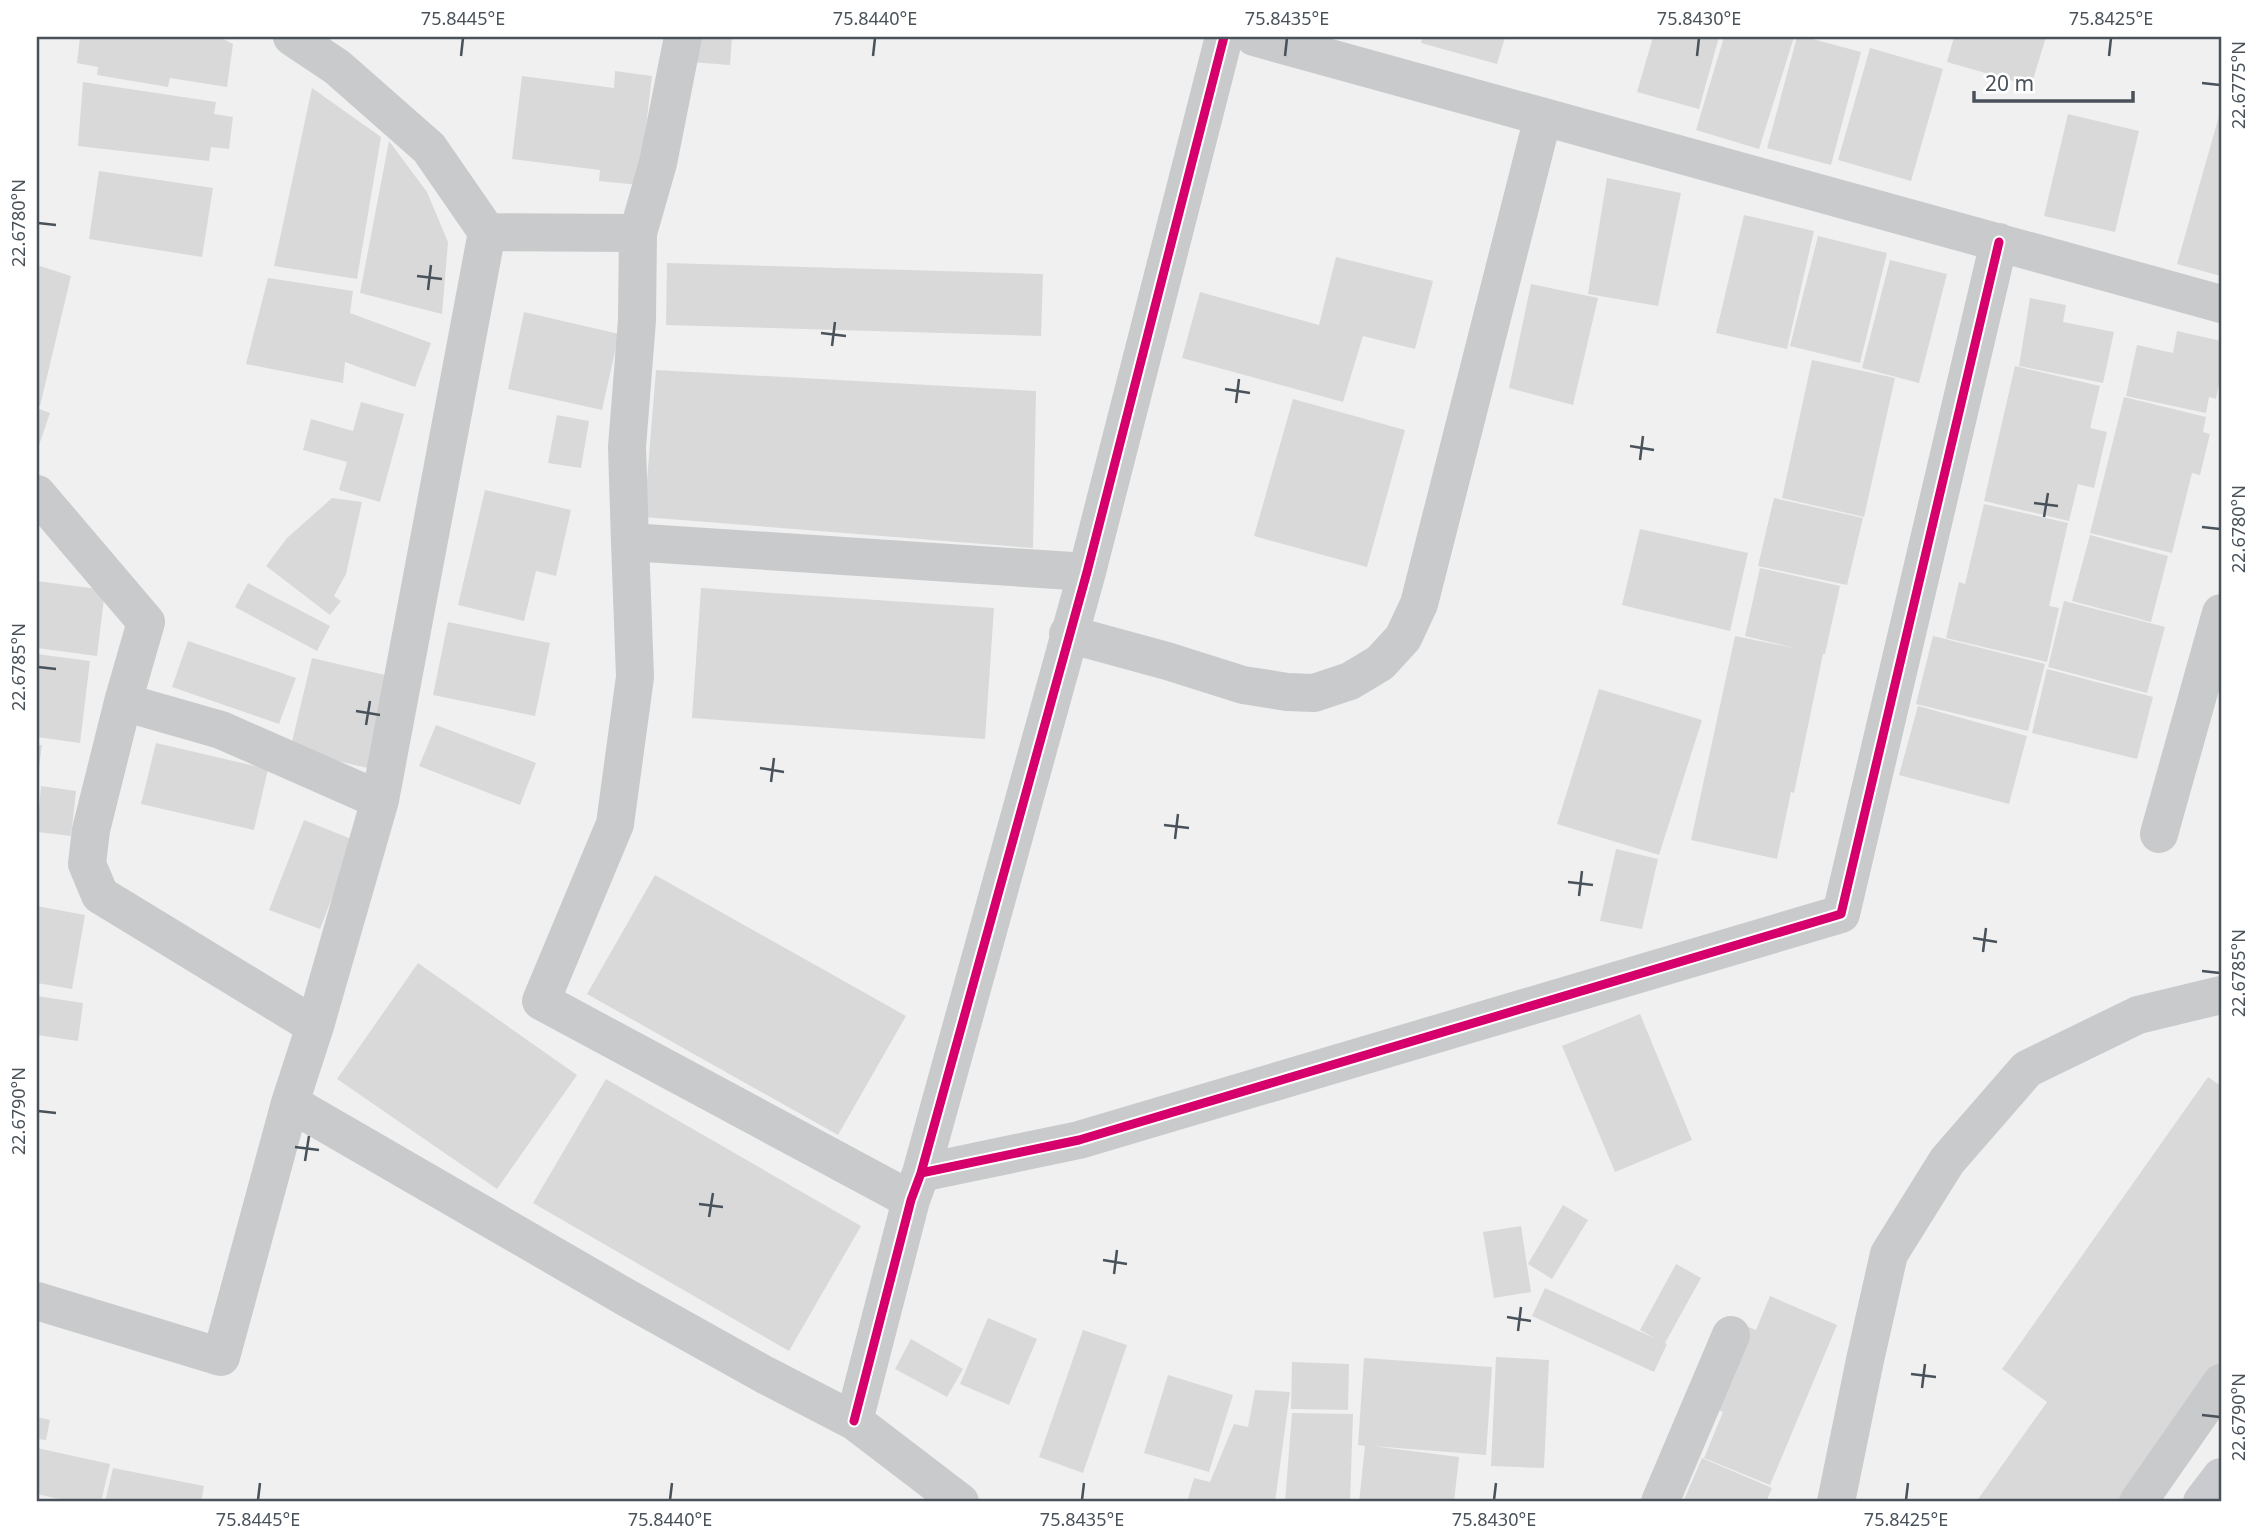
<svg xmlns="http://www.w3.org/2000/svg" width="2258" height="1539" font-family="'Noto Sans',sans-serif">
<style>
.building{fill:#d9d9da}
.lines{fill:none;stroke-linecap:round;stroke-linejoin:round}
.street{stroke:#c8cacb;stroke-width:38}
.secondary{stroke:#c9cbce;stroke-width:38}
.cycleway-casing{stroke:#fff;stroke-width:13}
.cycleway{stroke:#d6006c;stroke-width:9}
.ticks{fill:none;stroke:#49525a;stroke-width:2.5}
.neatline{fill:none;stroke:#49525a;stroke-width:2.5}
.ticks-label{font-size:18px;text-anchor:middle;fill:#49525a}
</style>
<rect width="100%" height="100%" fill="#f0f0f0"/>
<!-- building -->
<path class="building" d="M 80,37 L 219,37 L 233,44 L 227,87 L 170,78 L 168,87 L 97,75 L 98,67 L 77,63 Z
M 692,37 L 732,37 L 730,65 L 690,62 Z
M 1423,37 L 1505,37 L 1497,64 L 1421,43 Z
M 1653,37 L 1719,37 L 1699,109 L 1637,92 Z
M 1724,37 L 1794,37 L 1759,149 L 1696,130 Z
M 1797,37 L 1805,37 L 1861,52 L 1831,165 L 1767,148 Z
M 1954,37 L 2046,37 L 2031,86 L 1947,62 Z
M 1870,48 L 1943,69 L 1911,181 L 1838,160 Z
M 615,71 L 652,76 L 639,185 L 599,181 L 600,170 L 512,159 L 522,76 L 614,88 Z
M 83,82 L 216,102 L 214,114 L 233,117 L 229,149 L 211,147 L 209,161 L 78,146 Z
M 312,88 L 381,137 L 357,279 L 274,266 Z
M 2221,109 L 2221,276 L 2177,264 Z
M 2068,114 L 2139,131 L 2115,232 L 2044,216 Z
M 389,141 L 427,192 L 448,242 L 442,314 L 360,293 Z
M 99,171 L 213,188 L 202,257 L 89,239 Z
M 1607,178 L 1681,193 L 1658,306 L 1588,294 Z
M 1744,215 L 1814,231 L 1787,349 L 1716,333 Z
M 1818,236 L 1887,253 L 1860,363 L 1790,346 Z
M 1336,257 L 1433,281 L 1415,349 L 1363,336 L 1343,402 L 1182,358 L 1200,292 L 1319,325 Z
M 1890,260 L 1947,274 L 1919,383 L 1862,368 Z
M 667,263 L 1043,274 L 1041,336 L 666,325 Z
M 37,265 L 71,276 L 40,406 L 37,405 Z
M 268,278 L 353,291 L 350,313 L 431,343 L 415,387 L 345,362 L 343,383 L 246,364 Z
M 1531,284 L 1598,298 L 1573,405 L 1509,388 Z
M 2030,298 L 2066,305 L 2063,322 L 2114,332 L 2103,383 L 2019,366 Z
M 524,312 L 619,334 L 602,410 L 508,389 Z
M 2177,331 L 2221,341 L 2221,373 L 2216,399 L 2209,397 L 2206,413 L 2126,396 L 2137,345 L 2173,353 Z
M 1812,360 L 1895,378 L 1864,517 L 1782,498 Z
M 2015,366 L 2100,386 L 2090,428 L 2107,432 L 2094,488 L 2078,484 L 2069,521 L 1984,501 Z
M 656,370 L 1036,391 L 1033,548 L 644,517 Z
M 2124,397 L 2206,417 L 2203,432 L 2210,434 L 2200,475 L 2192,473 L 2172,553 L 2090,533 Z
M 1293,399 L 1405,430 L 1367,567 L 1254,536 Z
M 361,402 L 404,414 L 380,502 L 339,490 L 347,462 L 303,450 L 311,419 L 353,431 Z
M 37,408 L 50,413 L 37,451 Z
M 557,415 L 589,421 L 581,468 L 548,463 Z
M 485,490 L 571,510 L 556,576 L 536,571 L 524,621 L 458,605 Z
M 332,498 L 362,502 L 346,574 L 334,596 L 341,601 L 330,615 L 266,566 L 287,538 Z
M 1774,498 L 1863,518 L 1847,585 L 1758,566 Z
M 1984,504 L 2068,523 L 2049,606 L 2059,608 L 2047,662 L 1946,638 L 1959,582 L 1965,584 Z
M 1640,529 L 1748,553 L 1730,631 L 1622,605 Z
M 2090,535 L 2168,556 L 2151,622 L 2072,601 Z
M 1760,568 L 1840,586 L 1825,654 L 1823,654 L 1794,793 L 1791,792 L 1777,859 L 1691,840 L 1735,636 L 1798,649 L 1745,636 Z
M 37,581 L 105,590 L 97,656 L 37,648 Z
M 248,583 L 330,626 L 317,651 L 235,607 Z
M 701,588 L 994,608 L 985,739 L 692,718 Z
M 2064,601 L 2165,627 L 2147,693 L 2048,667 Z
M 448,622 L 550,643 L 535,716 L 433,695 Z
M 1933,636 L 2045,664 L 2028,731 L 1916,704 Z
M 188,641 L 296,678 L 279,724 L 172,687 Z
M 37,654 L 90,661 L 80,743 L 37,737 Z
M 312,658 L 398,678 L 376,770 L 290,750 Z
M 2047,669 L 2153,697 L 2137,759 L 2032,733 Z
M 1599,689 L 1702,720 L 1659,855 L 1557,824 Z
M 1918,706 L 2027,736 L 2009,804 L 1899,775 Z
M 436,725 L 536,763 L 520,805 L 419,766 Z
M 156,743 L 268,769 L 254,830 L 141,804 Z
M 37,745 L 42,745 L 38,775 L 37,774 Z
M 41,786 L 76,791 L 71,836 L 37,832 Z
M 304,820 L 354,840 L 320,929 L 269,910 Z
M 1616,849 L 1658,859 L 1642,929 L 1600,921 Z
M 655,875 L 906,1016 L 838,1135 L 587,994 Z
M 37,906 L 85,915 L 72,989 L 37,983 Z
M 418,963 L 577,1075 L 497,1189 L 337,1079 Z
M 37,996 L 83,1003 L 78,1041 L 37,1035 Z
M 1640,1014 L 1692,1140 L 1615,1172 L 1562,1046 Z
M 2208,1077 L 2221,1086 L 2221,1362 L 2118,1502 L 1976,1502 L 2047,1402 L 2002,1369 Z
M 606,1079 L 861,1226 L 789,1351 L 533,1203 Z
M 1563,1205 L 1588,1220 L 1552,1279 L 1528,1264 Z
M 1521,1226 L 1531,1292 L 1494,1298 L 1483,1232 Z
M 1676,1264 L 1701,1278 L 1665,1343 L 1667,1344 L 1654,1372 L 1532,1316 L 1545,1288 L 1656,1339 L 1640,1330 Z
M 1770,1296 L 1837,1325 L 1770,1485 L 1704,1458 L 1723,1412 L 1709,1407 L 1743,1325 L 1756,1330 Z
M 988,1318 L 1037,1339 L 1009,1405 L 960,1384 Z
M 1083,1330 L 1127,1345 L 1083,1473 L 1039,1457 Z
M 911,1339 L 963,1369 L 947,1397 L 895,1369 Z
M 1496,1357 L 1549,1360 L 1544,1468 L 1491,1466 Z
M 1364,1358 L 1492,1367 L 1486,1455 L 1372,1446 L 1459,1457 L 1454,1502 L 1359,1502 L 1365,1446 L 1358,1445 Z
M 1292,1362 L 1349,1364 L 1348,1410 L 1291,1409 Z
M 1168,1375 L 1233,1395 L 1209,1472 L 1144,1453 Z
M 1255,1390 L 1290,1392 L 1275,1502 L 1187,1502 L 1194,1478 L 1210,1482 L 1234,1424 L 1248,1427 Z
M 1292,1413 L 1353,1414 L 1350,1502 L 1285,1502 Z
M 37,1417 L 50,1420 L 46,1440 L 37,1439 Z
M 37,1448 L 110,1464 L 101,1502 L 73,1502 L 37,1494 Z
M 1702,1458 L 1772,1488 L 1766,1502 L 1683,1502 Z
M 113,1468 L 204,1486 L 201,1502 L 105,1502 Z"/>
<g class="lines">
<!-- street -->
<path class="street" d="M 292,37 L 337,67 L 429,148 L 487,232 L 638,233
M 1254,37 L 2221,304
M 37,494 L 146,622 L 123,702 L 221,730 L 380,800 L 315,1026 L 290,1103 L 221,1357 L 37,1301
M 630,542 L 627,447 L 637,320 L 638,233 L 658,163 L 683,37
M 1068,634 L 1167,661 L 1243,685 L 1287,692 L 1314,693 L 1350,681 L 1380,663 L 1403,638 L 1419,604 L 1543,117
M 123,702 L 91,830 L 87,864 L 100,895 L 315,1026
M 380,800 L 487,232
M 2159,834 L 2221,613
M 290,1103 L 627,1298 L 765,1375 L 854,1421 L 960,1502
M 921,1173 L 1079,1140 L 1841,914 L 1999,242
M 911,1200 L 541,1001 L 615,824 L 635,677 L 630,542 L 1087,572
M 854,1421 L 911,1200 L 921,1173 L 1087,572 L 1224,37
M 1660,1502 L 1731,1335
M 1836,1502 L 1865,1360 L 1889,1254 L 1947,1161 L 2027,1069 L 2138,1015 L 2221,995
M 2138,1502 L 2221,1383"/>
<!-- secondary -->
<path class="secondary" d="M 2202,1502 L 2221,1477"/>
<!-- cycleway casing -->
<g class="cycleway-casing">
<path id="cycleway" d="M 921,1173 L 1079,1140 L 1841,914 L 1999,242
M 854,1421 L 911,1200 L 921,1173 L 1087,572 L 1224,37"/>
</g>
<!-- cycleway -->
<use href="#cycleway" class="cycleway"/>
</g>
<!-- ticks -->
<path class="ticks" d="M 461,56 L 463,38M 873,56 L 875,38M 1285,56 L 1287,38M 1697,56 L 1699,38M 2109,56 L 2111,38M 2202,83 L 2220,85M 38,223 L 56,225M 417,276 L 442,279M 428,290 L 431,265M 821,333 L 846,336M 832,346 L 835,322M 1225,389 L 1250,393M 1236,403 L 1239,379M 1630,446 L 1654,450M 1640,460 L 1643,436M 2034,503 L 2058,506M 2044,517 L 2048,493M 2202,527 L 2220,529M 38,667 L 56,669M 356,711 L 380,715M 366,725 L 370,701M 760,768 L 784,772M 771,782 L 774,758M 1164,825 L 1189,828M 1175,839 L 1178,814M 1568,882 L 1593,885M 1579,896 L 1582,871M 1973,938 L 1997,942M 1983,952 L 1986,928M 2202,971 L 2220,973M 38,1111 L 56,1113M 295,1147 L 319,1150M 305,1161 L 309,1136M 699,1204 L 723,1207M 709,1217 L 713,1193M 1103,1260 L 1127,1264M 1114,1274 L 1117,1250M 1507,1317 L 1531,1321M 1518,1331 L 1521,1307M 1911,1374 L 1936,1377M 1922,1388 L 1925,1364M 2202,1415 L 2220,1417M 258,1500 L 260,1483M 670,1500 L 672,1483M 1082,1500 L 1084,1483M 1494,1500 L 1496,1483M 1906,1500 L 1908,1483"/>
<!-- border -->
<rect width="2258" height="1539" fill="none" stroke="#ffffff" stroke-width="77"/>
<!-- scale -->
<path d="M1974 91v10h159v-10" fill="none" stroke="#49525a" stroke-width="3.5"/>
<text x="1985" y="91" font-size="21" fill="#49525a" stroke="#ffffff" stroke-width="5" paint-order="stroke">20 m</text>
<rect x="38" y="38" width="2182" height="1462" class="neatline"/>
<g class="ticks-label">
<text x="463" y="25">75.8445°E</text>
<text x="875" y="25">75.8440°E</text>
<text x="1287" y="25">75.8435°E</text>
<text x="1699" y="25">75.8430°E</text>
<text x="2111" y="25">75.8425°E</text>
<text transform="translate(2239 85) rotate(-90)" y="6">22.6775°N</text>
<text transform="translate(19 223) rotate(-90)" y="6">22.6780°N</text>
<text transform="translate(2239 529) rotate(-90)" y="6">22.6780°N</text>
<text transform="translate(19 667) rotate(-90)" y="6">22.6785°N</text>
<text transform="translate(2239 973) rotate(-90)" y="6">22.6785°N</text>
<text transform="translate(19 1111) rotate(-90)" y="6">22.6790°N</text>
<text transform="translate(2239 1417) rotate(-90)" y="6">22.6790°N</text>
<text x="258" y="1526">75.8445°E</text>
<text x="670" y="1526">75.8440°E</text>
<text x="1082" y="1526">75.8435°E</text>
<text x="1494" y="1526">75.8430°E</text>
<text x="1906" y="1526">75.8425°E</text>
</g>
</svg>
